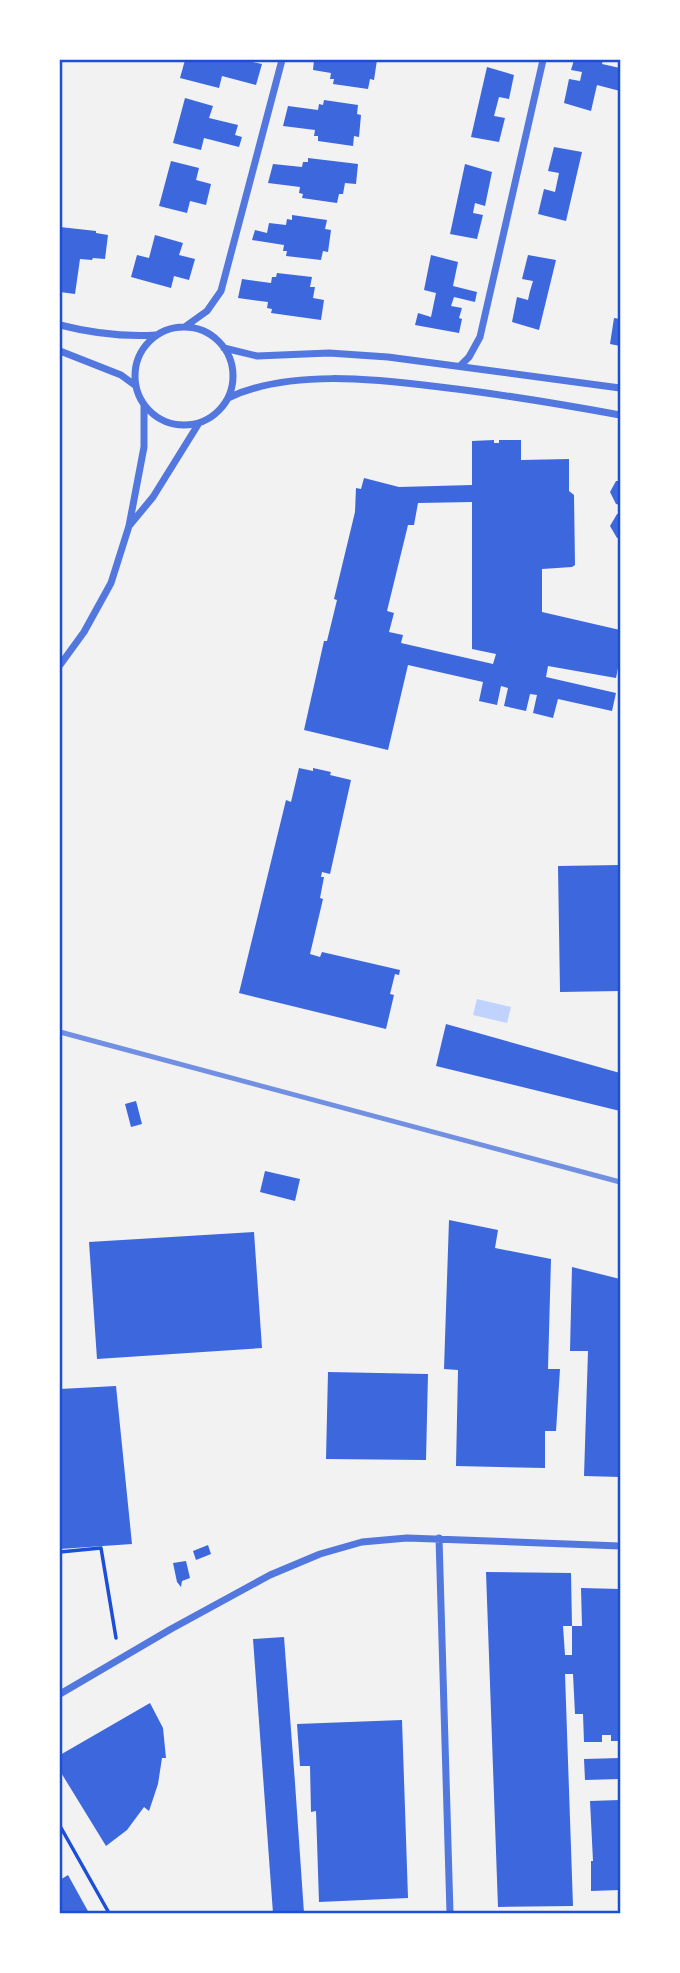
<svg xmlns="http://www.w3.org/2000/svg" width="680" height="1973" font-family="Merriweather,serif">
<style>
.water{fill:#bfd3fe}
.building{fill:#3d67dc;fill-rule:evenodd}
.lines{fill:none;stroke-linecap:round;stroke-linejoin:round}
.path{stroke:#1d4ed8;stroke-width:3.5}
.minor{stroke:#5277de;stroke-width:7}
.rail{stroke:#7290e2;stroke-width:5}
.neatline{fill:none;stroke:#1d4ed8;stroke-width:2.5}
</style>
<rect width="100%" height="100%" fill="#f2f2f2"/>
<!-- water -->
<path class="water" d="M 477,999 L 511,1007 L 507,1023 L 473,1015 Z"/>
<!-- building -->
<path class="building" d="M 185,60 L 244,60 L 262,64 L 256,85 L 222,76 L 219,88 L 180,78 Z
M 314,60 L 377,60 L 374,80 L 370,79 L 368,89 L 333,84 L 334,79 L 330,79 L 331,73 L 313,70 Z
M 574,60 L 603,60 L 602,64 L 620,68 L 620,91 L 597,85 L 591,111 L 564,103 L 569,79 L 580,81 L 582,72 L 571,70 Z
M 487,67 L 514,75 L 509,99 L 499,97 L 494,116 L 505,118 L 499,142 L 471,137 Z
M 185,98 L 213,106 L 209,118 L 238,125 L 235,135 L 242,137 L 239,147 L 204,138 L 201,150 L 173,143 Z
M 324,100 L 358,105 L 357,114 L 361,115 L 359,137 L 354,136 L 353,146 L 318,141 L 318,136 L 314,136 L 315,130 L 283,126 L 288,106 L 318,110 L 319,104 L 323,105 Z
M 554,147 L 582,152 L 566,221 L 538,214 L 544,189 L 555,192 L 559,173 L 548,171 Z
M 308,158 L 358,164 L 356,184 L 345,183 L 343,194 L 339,194 L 337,203 L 302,198 L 303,194 L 299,193 L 300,187 L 268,183 L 273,164 L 302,167 L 303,162 L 308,162 Z
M 171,161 L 199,168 L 196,180 L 211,184 L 206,205 L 190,201 L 187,213 L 159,206 Z
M 465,164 L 492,172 L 485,206 L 475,203 L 473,213 L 483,215 L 477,239 L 450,234 Z
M 292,215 L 327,220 L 325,229 L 331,230 L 328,252 L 323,251 L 321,260 L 286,256 L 287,251 L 283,251 L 284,245 L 252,240 L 255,230 L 267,233 L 269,223 L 286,225 L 287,219 L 292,220 Z
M 60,227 L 96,231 L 96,233 L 108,235 L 105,259 L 93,258 L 92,260 L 80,259 L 75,294 L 60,292 Z
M 155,235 L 183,243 L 179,255 L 195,259 L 189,280 L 174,276 L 171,288 L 131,277 L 137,255 L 149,258 Z
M 431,255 L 458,262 L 453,286 L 477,292 L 475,302 L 454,297 L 451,306 L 462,308 L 459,318 L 462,319 L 459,333 L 415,325 L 418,313 L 431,317 L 436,293 L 424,290 Z
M 528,255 L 556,260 L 539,330 L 512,322 L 517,297 L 528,300 L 530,291 L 533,281 L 522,279 Z
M 277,273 L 312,277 L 310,287 L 315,287 L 313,298 L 324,300 L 321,320 L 271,313 L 272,309 L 267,308 L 268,302 L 238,298 L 242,279 L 271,283 L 272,277 L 276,277 Z
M 614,318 L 620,319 L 620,346 L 610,344 Z
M 494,440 L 494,443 L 499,443 L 499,440 L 521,440 L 521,460 L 569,459 L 569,491 L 574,495 L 575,565 L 572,567 L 542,569 L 542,612 L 620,630 L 620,658 L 616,678 L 548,666 L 546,677 L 616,693 L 612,711 L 558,699 L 553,718 L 533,713 L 537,695 L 530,694 L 526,711 L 504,706 L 508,688 L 501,686 L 497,705 L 479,701 L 483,682 L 408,665 L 388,750 L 304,730 L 324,641 L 327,641 L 337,600 L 334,599 L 355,512 L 356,488 L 361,489 L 364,478 L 399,487 L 472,485 L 472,441 ZM 472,502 L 472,649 L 496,654 L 493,664 L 401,643 L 403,635 L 389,632 L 394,613 L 387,611 L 408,525 L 414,525 L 418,503 Z
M 616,481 L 620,481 L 620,505 L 616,504 L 610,492 Z
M 617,514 L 620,514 L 620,538 L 617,538 L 610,526 Z
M 299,768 L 313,771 L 313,768 L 331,772 L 330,775 L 351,780 L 330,874 L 322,872 L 321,877 L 324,877 L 320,898 L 323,899 L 310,954 L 320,957 L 322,952 L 400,970 L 399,975 L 395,974 L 390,994 L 394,995 L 386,1029 L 239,993 L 286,800 L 291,802 Z
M 620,865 L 620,991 L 560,992 L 558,866 Z
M 446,1024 L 620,1073 L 620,1111 L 436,1066 Z
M 136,1101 L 142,1124 L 131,1127 L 125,1104 Z
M 265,1171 L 300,1179 L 295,1201 L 260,1192 Z
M 449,1220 L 498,1230 L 495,1248 L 551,1259 L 548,1369 L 560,1369 L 556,1431 L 545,1431 L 545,1468 L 456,1466 L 458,1370 L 444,1369 Z
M 254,1232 L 262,1348 L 97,1359 L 89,1242 Z
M 572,1267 L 620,1279 L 620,1477 L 584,1476 L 588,1351 L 570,1351 Z
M 328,1372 L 428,1374 L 426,1460 L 326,1459 Z
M 116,1386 L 132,1544 L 60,1549 L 60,1389 Z
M 208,1545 L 211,1554 L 196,1560 L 193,1551 Z
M 186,1561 L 190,1578 L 182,1581 L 181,1587 L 177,1582 L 173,1563 Z
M 486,1572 L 571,1573 L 572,1626 L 582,1626 L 581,1588 L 620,1589 L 620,1741 L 611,1741 L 611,1735 L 602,1735 L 602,1742 L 584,1742 L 583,1714 L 575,1714 L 573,1674 L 565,1674 L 573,1906 L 498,1907 ZM 563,1626 L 572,1626 L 572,1655 L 565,1655 Z
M 284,1637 L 295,1783 L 304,1913 L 273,1913 L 253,1639 Z
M 150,1703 L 163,1728 L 166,1758 L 162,1758 L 158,1784 L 149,1811 L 144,1807 L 127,1830 L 106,1846 L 60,1771 L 60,1755 Z
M 402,1720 L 408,1898 L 319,1902 L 316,1811 L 311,1812 L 310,1766 L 300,1766 L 297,1724 Z
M 620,1758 L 620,1779 L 585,1780 L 584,1759 Z
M 620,1800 L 620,1890 L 591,1891 L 591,1861 L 593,1861 L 590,1801 Z
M 68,1875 L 89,1913 L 60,1913 L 60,1880 Z"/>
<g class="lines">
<!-- path -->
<path class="path" d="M 60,1552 L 101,1548 L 116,1638
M 60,1826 L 109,1913"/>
<!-- minor -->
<path class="minor" d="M 60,325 C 91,333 123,337 156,335
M 186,326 L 207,311 L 221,291 L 282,60
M135 376a49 49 0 1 1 98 0a49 49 0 1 1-98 0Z
M 224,348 L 257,356 L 329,353 L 388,357 L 620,388
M 60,351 L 121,375 L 136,386
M 460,366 L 469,357 L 480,337 L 543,60
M 228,398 C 289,369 375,379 440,387 C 500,394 560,404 620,415
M 129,526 L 153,497 L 199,423
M 60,665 L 84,632 L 111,583 L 129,526 L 144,447 L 144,405
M 439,1538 L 450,1913
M 60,1694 L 171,1629 L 270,1575 L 320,1554 L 362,1542 L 407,1538 L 620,1546"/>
<!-- rail -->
<path class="rail" d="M 60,1032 L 620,1182"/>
</g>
<!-- border -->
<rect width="680" height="1973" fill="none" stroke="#ffffff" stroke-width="122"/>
<rect x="61" y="61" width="558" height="1851" class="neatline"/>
</svg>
